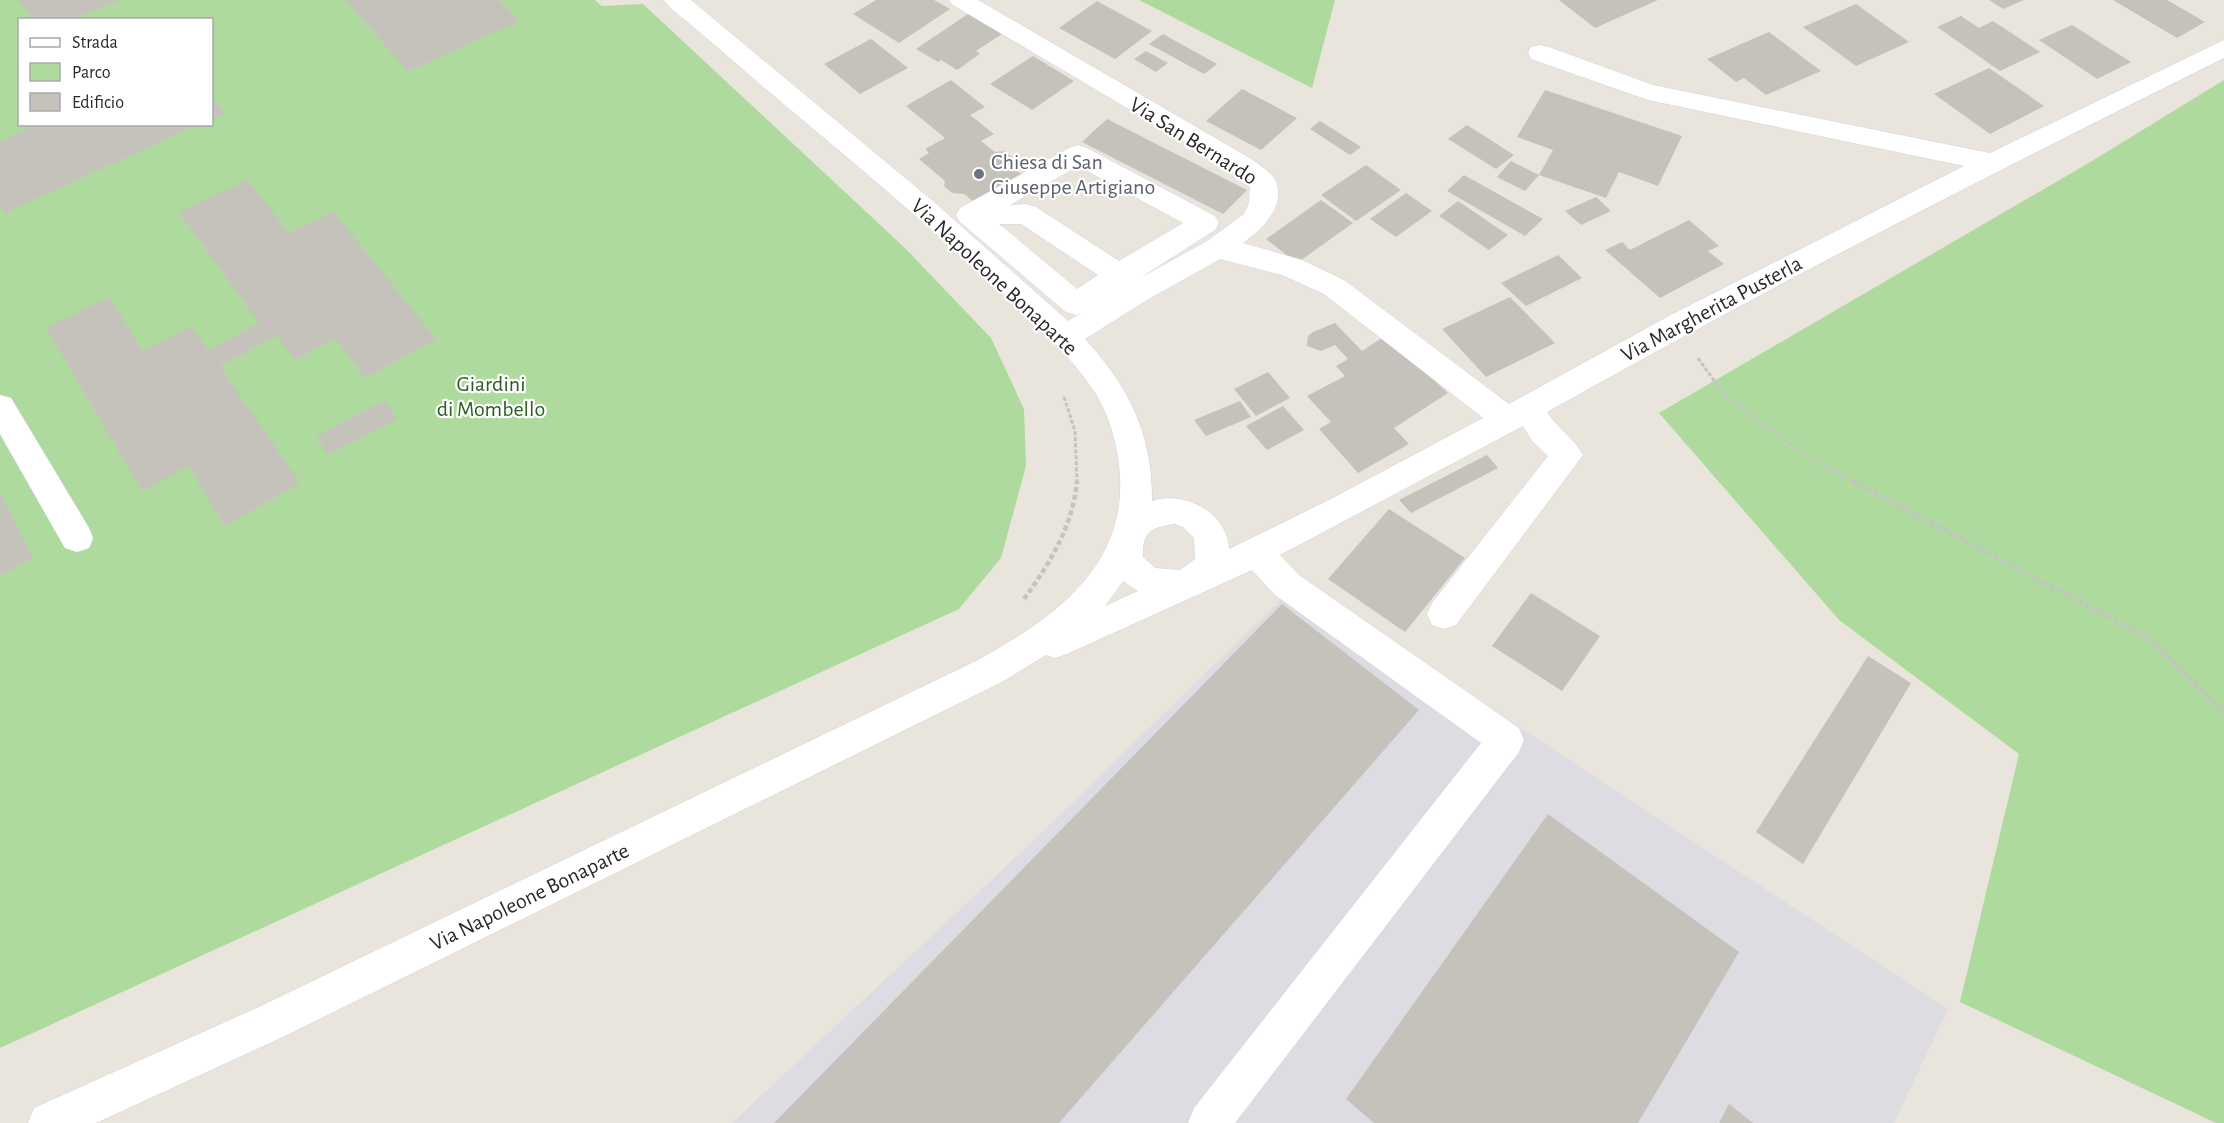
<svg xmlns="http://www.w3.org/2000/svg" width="2224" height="1123" font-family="'Alegreya Sans',sans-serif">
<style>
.industrial{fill:#dedce3}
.green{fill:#aedb9d;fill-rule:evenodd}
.building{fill:#c5c1bb}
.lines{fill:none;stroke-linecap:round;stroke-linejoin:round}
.minor-casing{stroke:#d1d3e0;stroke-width:1}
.path-far1{stroke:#c3c3c3;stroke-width:3;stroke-dasharray:4 2;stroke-linecap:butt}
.path{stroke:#c3c3c3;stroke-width:4.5;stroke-dasharray:5 3;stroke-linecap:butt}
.minor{fill:#fff;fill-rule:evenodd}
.worship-dot{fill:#6b7280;stroke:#fff;stroke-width:2}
.labels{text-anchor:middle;stroke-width:4.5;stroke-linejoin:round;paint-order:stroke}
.street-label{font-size:22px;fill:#292929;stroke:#fff}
.worship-label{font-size:22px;fill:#5b616d;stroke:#fff;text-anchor:start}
.park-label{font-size:22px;fill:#295e20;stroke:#fff}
</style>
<rect width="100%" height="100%" fill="#eae5dc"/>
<!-- industrial -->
<path class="industrial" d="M 1301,580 L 1381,636 L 1948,1009 L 1894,1123 L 732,1123 L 1032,842 Z"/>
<!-- green -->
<path class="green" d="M 0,0 L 595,0 L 602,6 L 643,4 L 905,248 L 991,338 L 1024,409 L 1026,466 L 1001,558 L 959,609 L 0,1048 ZM 20,20 L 212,20 L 212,124 L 20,124 Z
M 1139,0 L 1335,0 L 1312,88 Z
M 2224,80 L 2224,1123 L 2216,1123 L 1960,1002 L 2019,754 L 1839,620 L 1659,413 L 2092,161 Z"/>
<!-- building -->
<path class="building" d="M 19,0 L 119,0 L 71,20 L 32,20 Z
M 345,0 L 499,0 L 520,21 L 408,71 Z
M 876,0 L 934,0 L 950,9 L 899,43 L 853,14 Z
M 1559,0 L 1658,0 L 1595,28 Z
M 1989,0 L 2024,0 L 2003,9 Z
M 2113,0 L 2167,0 L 2205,22 L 2177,38 Z
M 1097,1 L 1152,31 L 1115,59 L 1059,28 Z
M 1856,4 L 1909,42 L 1856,66 L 1803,27 Z
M 968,14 L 1002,34 L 976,51 L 980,54 L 957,70 L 941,60 L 938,62 L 916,49 Z
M 1961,16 L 1979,28 L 1993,21 L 2040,52 L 2000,71 L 1937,27 Z
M 2072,25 L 2131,62 L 2097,79 L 2039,40 Z
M 1769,32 L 1821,71 L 1766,95 L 1744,78 L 1736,82 L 1707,59 Z
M 1163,34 L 1217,64 L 1204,74 L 1149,44 Z
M 871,39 L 908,68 L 860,94 L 824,64 Z
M 1146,51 L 1168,63 L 1156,72 L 1134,59 Z
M 1033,56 L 1074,81 L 1032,110 L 990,84 Z
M 1989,68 L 2044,106 L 1990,134 L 1934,94 Z
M 951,80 L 985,107 L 970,115 L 994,134 L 981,141 L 995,152 L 1005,151 L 1014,159 L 1011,166 L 1027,179 L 980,207 L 964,194 L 952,193 L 944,186 L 945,181 L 919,159 L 929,153 L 925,149 L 945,138 L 906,106 Z
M 1242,89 L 1297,118 L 1261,150 L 1206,121 Z
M 1545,90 L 1682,136 L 1658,186 L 1619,172 L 1606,198 L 1539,175 L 1553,150 L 1517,137 Z
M 212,97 L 225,113 L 212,119 Z
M 1107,119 L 1247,190 L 1223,214 L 1082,142 Z
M 1320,121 L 1361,147 L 1350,155 L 1310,129 Z
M 37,124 L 199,124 L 5,213 L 0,206 L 0,141 Z
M 1467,125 L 1514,155 L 1496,169 L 1448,139 Z
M 1511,161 L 1539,175 L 1525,191 L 1497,177 Z
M 1366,165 L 1401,190 L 1356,221 L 1321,195 Z
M 1464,175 L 1543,219 L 1525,236 L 1447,191 Z
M 248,180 L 289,233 L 333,211 L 436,339 L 365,378 L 335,338 L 295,360 L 277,336 L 220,366 L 300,483 L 225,526 L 188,466 L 142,491 L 46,328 L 109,297 L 143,351 L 192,326 L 208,350 L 259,323 L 179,212 Z
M 1406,193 L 1432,211 L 1396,237 L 1370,219 Z
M 1596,197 L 1611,211 L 1581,225 L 1565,211 Z
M 1321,200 L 1353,223 L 1297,263 L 1266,239 Z
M 1458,201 L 1508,235 L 1489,250 L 1439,216 Z
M 1689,220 L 1719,246 L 1708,251 L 1724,264 L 1660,298 L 1605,250 L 1622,242 L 1630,250 Z
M 1558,255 L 1582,278 L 1526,306 L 1501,283 Z
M 1510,297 L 1555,343 L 1486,377 L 1442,329 Z
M 1335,323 L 1362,351 L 1385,336 L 1448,393 L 1394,428 L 1409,444 L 1358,473 L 1319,429 L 1331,422 L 1307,396 L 1345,376 L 1336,366 L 1348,359 L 1335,345 L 1321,351 L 1307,346 L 1308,336 L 1313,332 Z
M 1268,372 L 1290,398 L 1256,416 L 1234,389 Z
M 385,400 L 397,419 L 328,455 L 316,436 Z
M 1240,401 L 1251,417 L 1206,436 L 1194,420 Z
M 1283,406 L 1304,430 L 1267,450 L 1246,426 Z
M 1487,455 L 1498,468 L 1411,513 L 1399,500 Z
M 0,492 L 33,558 L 0,576 Z
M 1389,509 L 1465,558 L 1405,632 L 1328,579 Z
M 1531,593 L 1600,636 L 1562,691 L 1492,646 Z
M 1282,604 L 1419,710 L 1059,1123 L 774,1123 Z
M 1868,656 L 1911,683 L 1803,864 L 1756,832 Z
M 1548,814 L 1739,952 L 1638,1123 L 1374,1123 L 1346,1099 Z
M 1729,1104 L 1753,1123 L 1719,1123 Z"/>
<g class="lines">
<!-- minor casing -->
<g class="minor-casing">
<path id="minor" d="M 664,0 L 691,0 L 934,202 L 1068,321 L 1081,313 L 1076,315 L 1066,312 L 960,222 L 956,215 L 960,208 L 1069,148 L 1078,145 L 1087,148 L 1215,216 L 1219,223 L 1215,230 L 1140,278 L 1207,241 L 1244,214 L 1249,203 L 1250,187 L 1235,172 L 953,5 L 949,0 L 978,0 L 1253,160 C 1260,166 1275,174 1277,184 C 1284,210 1260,230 1243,243 L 1302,260 L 1344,280 L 1509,404 L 1667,317 L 1964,166 L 1648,100 L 1531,59 L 1528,53 L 1531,47 L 1540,45 L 1549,47 L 1653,85 L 1990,153 L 2224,40 L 2224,58 C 1996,171 1769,287 1547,412 C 1557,428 1574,438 1583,455 L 1456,625 L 1444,629 L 1432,625 L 1427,614 L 1432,603 L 1548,456 L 1532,441 L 1523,426 L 1280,555 L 1299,575 L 1519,728 L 1524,740 L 1519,752 L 1235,1123 L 1188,1123 L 1194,1108 L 1481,743 L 1275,595 L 1252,570 L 1067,654 L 1055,658 L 1046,655 L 1002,682 L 289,1034 L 96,1123 L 28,1123 L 34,1108 L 261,1006 L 978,660 C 1055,618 1131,564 1119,465 C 1116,439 1108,413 1094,391 C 1060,341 1010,300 965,260 C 894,195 820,135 747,73 C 729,57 710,41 691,25 C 682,17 671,10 664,0 ZM 1078,166 L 1183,223 L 1119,261 L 1036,207 L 1026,204 L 1010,205 ZM 999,224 L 1021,224 L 1098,275 L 1077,289 ZM 1220,259 L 1282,275 L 1324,294 L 1483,418 L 1331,499 L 1229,549 C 1228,513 1184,490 1152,501 C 1153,435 1129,387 1085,339 L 1147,300 ZM 1175,524 L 1183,527 L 1194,538 L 1195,559 L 1180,570 L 1155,568 L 1143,557 C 1142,532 1151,527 1175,524 ZM 1123,581 L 1138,591 L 1105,606 Z
M 0,395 L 11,398 L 89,528 L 93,538 L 89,548 L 77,552 L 65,548 L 0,434 Z"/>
</g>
<!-- path-far1 -->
<path class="path-far1" d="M 1698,358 L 1725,396 L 1811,459 L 1855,482
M 1064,397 L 1075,431 L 1077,482"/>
<!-- path -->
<path class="path" d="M 1852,481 L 2149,638 L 2224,713
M 1024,599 C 1050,563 1073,526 1077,481"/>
<!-- minor -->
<use href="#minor" class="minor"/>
</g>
<!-- markers -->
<circle class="worship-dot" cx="979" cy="174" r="6"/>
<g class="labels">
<!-- street labels -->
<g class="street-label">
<text transform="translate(1194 140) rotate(32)" y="8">Via San Bernardo</text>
<text transform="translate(995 276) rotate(43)" y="8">Via Napoleone Bonaparte</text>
<text transform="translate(1711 308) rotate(-28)" y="8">Via Margherita Pusterla</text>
<text transform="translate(529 896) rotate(-26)" y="8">Via Napoleone Bonaparte</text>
</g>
<!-- worship labels -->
<g class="worship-label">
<text x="991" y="169">Chiesa di San<tspan x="991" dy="25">Giuseppe Artigiano</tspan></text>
</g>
<!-- park labels -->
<g class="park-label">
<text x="491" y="391">Giardini<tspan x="491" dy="25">di Mombello</tspan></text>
</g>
</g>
<!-- legend -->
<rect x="18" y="18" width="195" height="108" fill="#ffffff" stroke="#a9a9a9" stroke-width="1.5"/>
<rect x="30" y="38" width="30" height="9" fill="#ffffff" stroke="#a9a9a9" stroke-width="1.5"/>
<text x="72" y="48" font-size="18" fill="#292929">Strada</text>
<rect x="30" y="63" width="30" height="18" fill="#aedb9d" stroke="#a9a9a9" stroke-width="1.5"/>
<text x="72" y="78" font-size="18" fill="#292929">Parco</text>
<rect x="30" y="93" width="30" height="18" fill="#c5c1bb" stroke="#a9a9a9" stroke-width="1.5"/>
<text x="72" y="108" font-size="18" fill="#292929">Edificio</text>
</svg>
